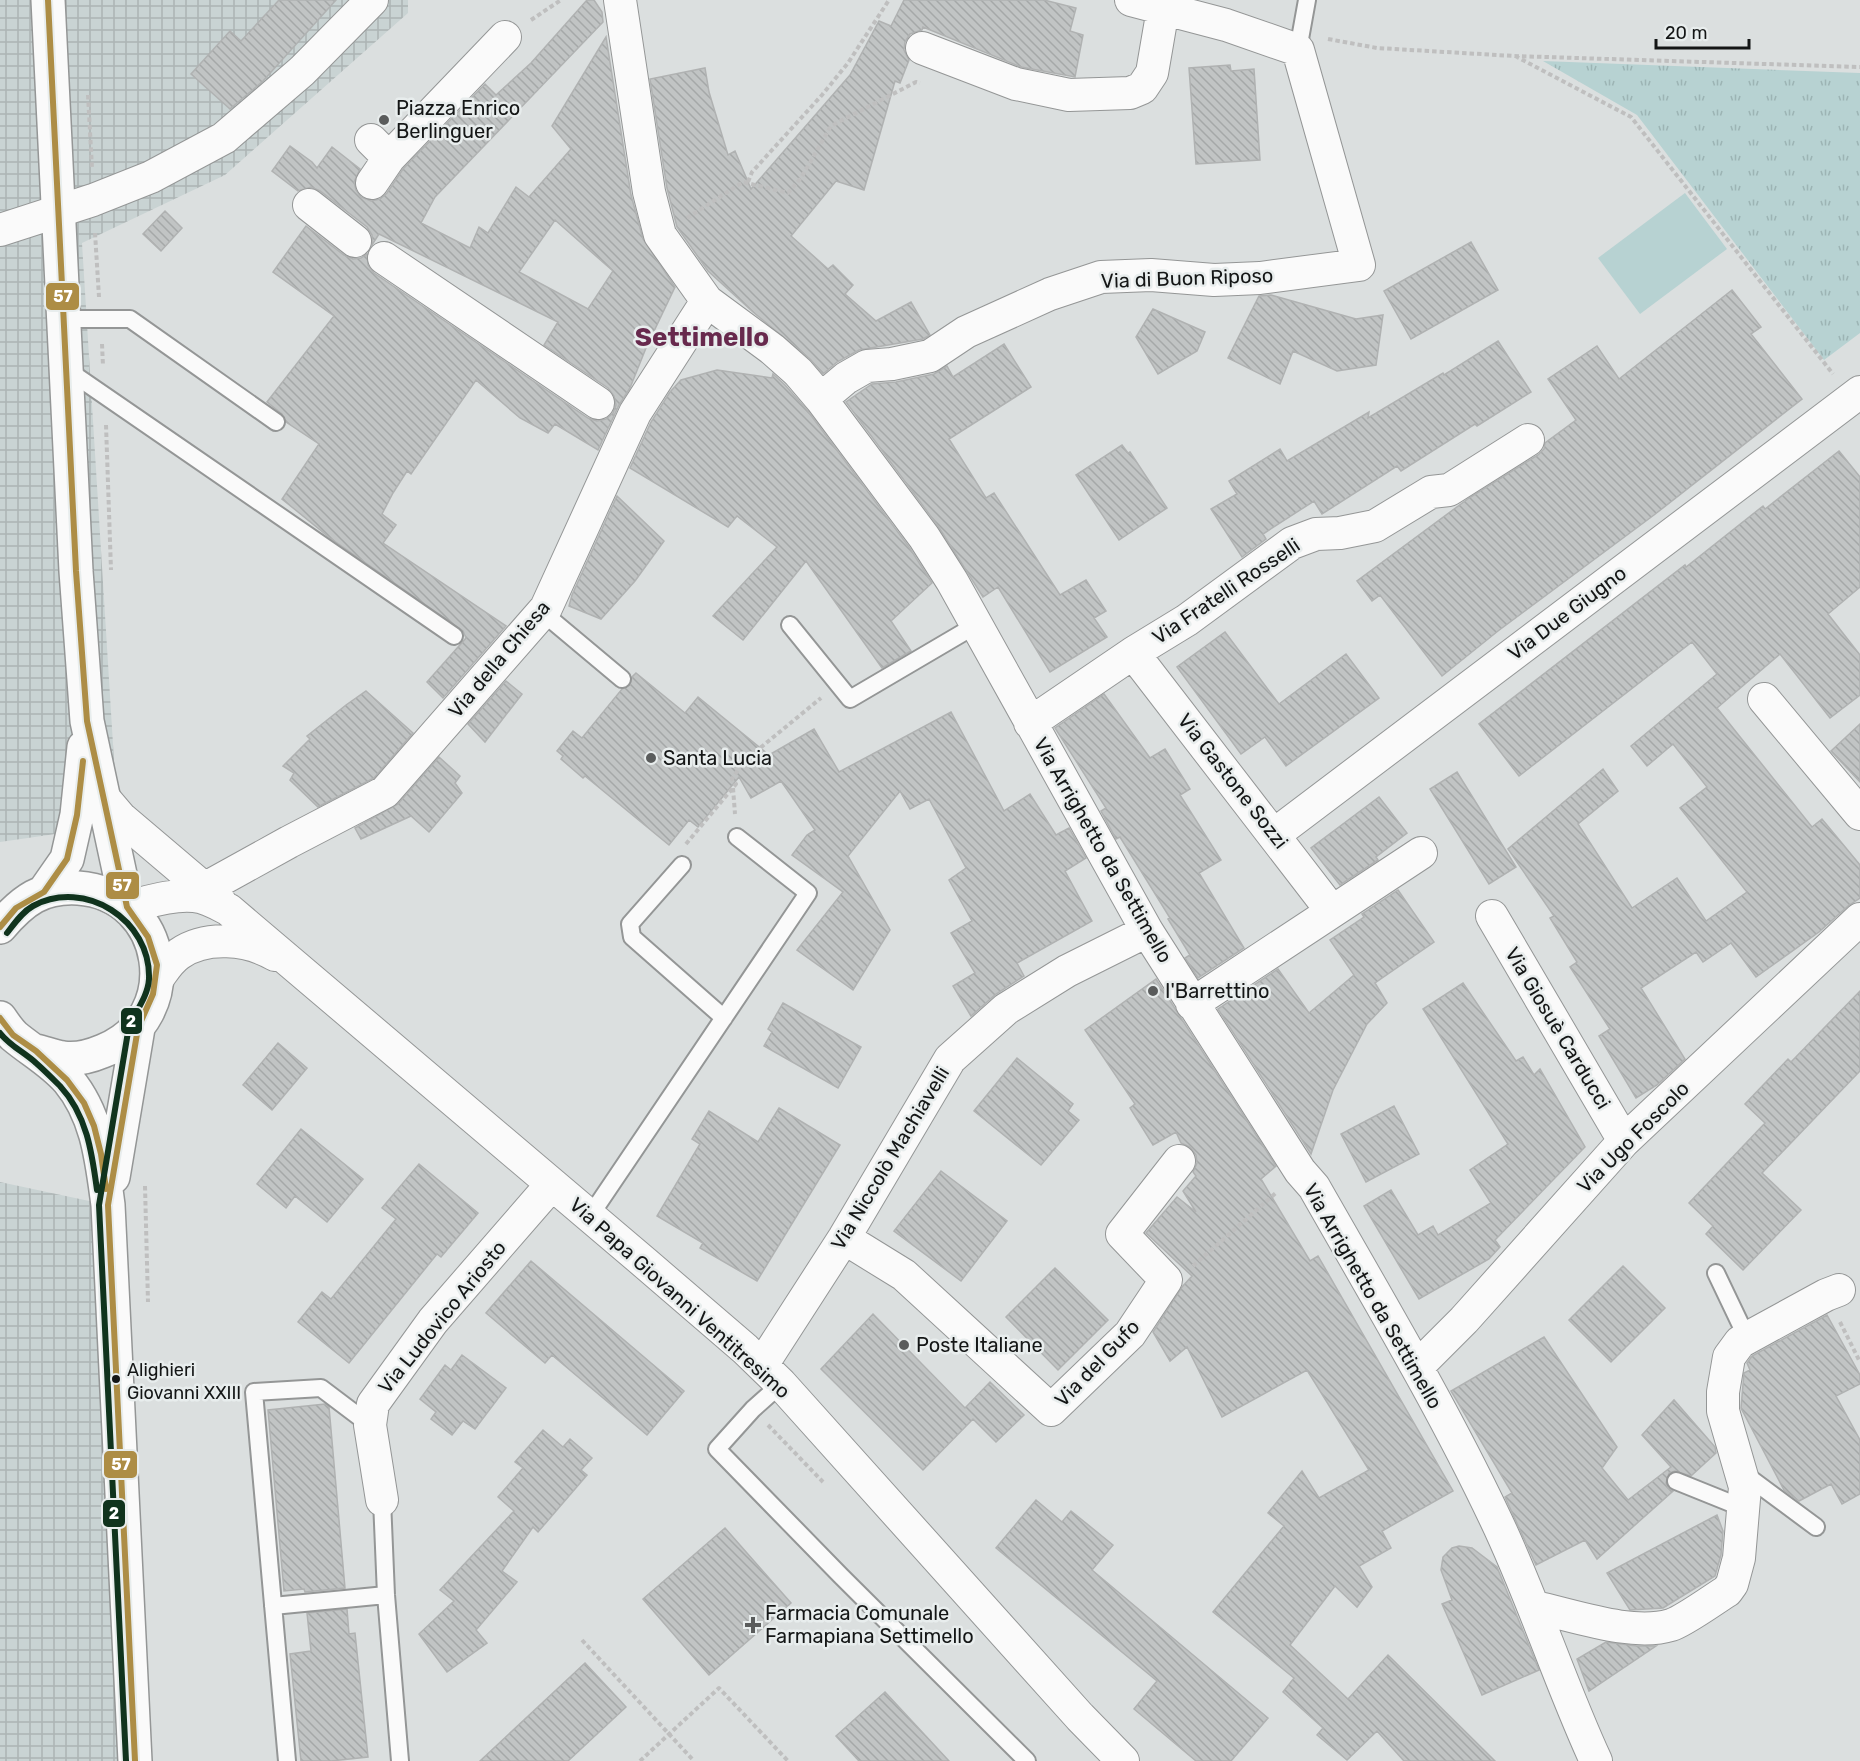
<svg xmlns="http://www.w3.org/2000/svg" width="1860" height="1761" font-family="Rubik,sans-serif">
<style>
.industrial{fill:url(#industrial-grid)}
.grass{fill:#b7d2d2}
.park{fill:url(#park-tufts)}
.building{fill:url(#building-back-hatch);stroke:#b0b2b2;stroke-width:1.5;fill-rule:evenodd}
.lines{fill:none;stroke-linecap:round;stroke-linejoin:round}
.lane-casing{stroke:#949696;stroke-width:20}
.street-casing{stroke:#949696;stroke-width:34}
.secondary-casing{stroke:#949696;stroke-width:36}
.path{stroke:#bfbfbf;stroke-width:4;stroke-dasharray:4.5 3;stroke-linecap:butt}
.lane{stroke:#fafafa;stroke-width:16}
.street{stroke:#fafafa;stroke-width:32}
.secondary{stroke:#fafafa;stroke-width:33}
.bus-1-casing{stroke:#e8eded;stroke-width:10}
.bus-2-casing{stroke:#e8eded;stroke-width:10}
.bus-1{stroke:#ad8d45;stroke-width:6}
.bus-2{stroke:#10331d;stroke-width:6}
.poi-dot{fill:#5a5c5c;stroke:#e8eded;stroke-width:2}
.bus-dot{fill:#141616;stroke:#e8eded;stroke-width:2}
.labels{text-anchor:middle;stroke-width:5;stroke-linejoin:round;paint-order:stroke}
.bus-label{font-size:18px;fill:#141616;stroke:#e8eded;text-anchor:start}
.poi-label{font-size:20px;fill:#141616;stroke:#e8eded;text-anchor:start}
.street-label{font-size:20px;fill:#141616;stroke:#e8eded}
.district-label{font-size:26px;font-weight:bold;fill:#67294d;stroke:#e8eded}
.line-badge{stroke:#e8eded;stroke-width:2}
.badge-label{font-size:16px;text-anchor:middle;font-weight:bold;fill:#fff}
</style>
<defs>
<pattern id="industrial-grid" width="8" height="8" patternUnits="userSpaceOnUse" patternTransform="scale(1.5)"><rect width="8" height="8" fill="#c9d3d3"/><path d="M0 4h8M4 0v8" fill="none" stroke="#acb4b4"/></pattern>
<pattern id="park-tufts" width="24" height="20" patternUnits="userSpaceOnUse" patternTransform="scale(1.5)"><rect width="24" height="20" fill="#b7d2d2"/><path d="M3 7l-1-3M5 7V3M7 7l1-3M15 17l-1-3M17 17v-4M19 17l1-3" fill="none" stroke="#9cb4b4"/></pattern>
<pattern id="building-back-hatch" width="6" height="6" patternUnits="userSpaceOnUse" patternTransform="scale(1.5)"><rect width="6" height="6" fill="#c1c4c4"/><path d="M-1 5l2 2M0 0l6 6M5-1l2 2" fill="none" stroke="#a5a8a8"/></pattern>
</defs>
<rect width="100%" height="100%" fill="#dbdfdf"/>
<!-- industrial -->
<path class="industrial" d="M 0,0 L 408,0 L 408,13 L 225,175 L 82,243 L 118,825 L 0,842 Z
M 0,1182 L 108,1205 L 135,1761 L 0,1761 Z"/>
<!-- grass -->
<path class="grass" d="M 1685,193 L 1727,249 L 1640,314 L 1598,258 Z"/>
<!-- park -->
<path class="park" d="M 1543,61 L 1860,73 L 1860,333 L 1824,360 L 1637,115 Z"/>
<!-- building -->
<path class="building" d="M 279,0 L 336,0 L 263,81 L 230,109 L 191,74 L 230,31 L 241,41 Z
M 587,0 L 594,0 L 602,12 L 603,22 L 435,197 L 421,223 L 470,248 L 479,227 L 488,233 L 516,187 L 529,197 L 571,149 L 552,126 L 606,37 L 631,195 L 643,239 L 675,287 L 646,348 L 630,388 L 619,405 L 598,450 L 555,424 L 548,433 L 520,418 L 476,380 L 411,474 L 407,471 L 393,493 L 382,514 L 396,525 L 383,543 L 506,626 L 443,698 L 427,682 L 466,638 L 463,631 L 330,538 L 282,499 L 319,444 L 286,422 L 282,414 L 267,402 L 334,316 L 273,272 L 306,226 L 344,255 L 353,259 L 361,258 L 367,254 L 368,265 L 374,273 L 588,418 L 597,421 L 606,419 L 613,413 L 616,405 L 614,396 L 608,388 L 544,345 L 558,322 L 379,234 L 372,245 L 372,235 L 367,227 L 320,191 L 311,187 L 298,191 L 272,171 L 290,146 L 312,162 L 317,168 L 332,147 L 360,169 L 354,182 L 356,190 L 361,197 L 371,201 L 380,199 L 387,193 L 403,169 L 485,84 L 496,95 L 531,63 ZM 555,220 L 613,271 L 588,309 L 519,272 Z
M 904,0 L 1044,0 L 1076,8 L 1070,31 L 1083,35 L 1075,77 L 1021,67 L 923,27 L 922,30 L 910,34 L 905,42 L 904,50 L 909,60 L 900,83 L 895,81 L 864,190 L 836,181 L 791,236 L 828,269 L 833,265 L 853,285 L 845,294 L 876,321 L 911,302 L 930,335 L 923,339 L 859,350 L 837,362 L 823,374 L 810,359 L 753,312 L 708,271 L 677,227 L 667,188 L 650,79 L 705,68 L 709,92 L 728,155 L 735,151 L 751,189 L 850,75 L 879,21 L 891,26 Z
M 1230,65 L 1231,71 L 1254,69 L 1260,160 L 1196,164 L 1189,68 Z
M 165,211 L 182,228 L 161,251 L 143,234 Z
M 1471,242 L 1498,290 L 1411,339 L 1384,291 Z
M 1732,290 L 1761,327 L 1751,334 L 1802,399 L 1654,515 L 1498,631 L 1442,676 L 1380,595 L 1372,601 L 1357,581 L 1469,498 L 1538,455 L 1544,449 L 1545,443 L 1576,420 L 1548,379 L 1597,346 L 1619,379 Z
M 1271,295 L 1356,319 L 1383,315 L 1376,365 L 1337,371 L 1293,351 L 1280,384 L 1228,358 L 1259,296 Z
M 1153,309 L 1205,332 L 1197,351 L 1158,374 L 1136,337 Z
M 1498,341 L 1531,392 L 1477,426 L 1475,424 L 1401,471 L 1397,466 L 1322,514 L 1314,501 L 1263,534 L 1266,539 L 1242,557 L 1211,509 L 1237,494 L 1229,481 L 1280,449 L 1287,461 L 1369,412 L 1368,418 L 1443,373 L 1444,375 Z
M 1004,344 L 1031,387 L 949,439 L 986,498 L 994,493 L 1060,595 L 1086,580 L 1106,611 L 1094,618 L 1107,637 L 1050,672 L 998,587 L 983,597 L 938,526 L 846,402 L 872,384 L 896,382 L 934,374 L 947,366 L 953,377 Z
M 717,370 L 772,378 L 773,374 L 785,385 L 807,410 L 909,547 L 932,583 L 891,621 L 911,651 L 882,668 L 806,561 L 743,640 L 713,616 L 777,547 L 737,516 L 728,527 L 630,468 L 651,422 L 670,392 L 681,380 Z
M 1122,445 L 1128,453 L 1130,452 L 1167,508 L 1119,540 L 1076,475 Z
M 1839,451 L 1860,477 L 1860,587 L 1828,614 L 1860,655 L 1860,695 L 1830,718 L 1780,654 L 1717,708 L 1812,827 L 1822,819 L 1860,865 L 1860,898 L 1848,906 L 1819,932 L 1756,977 L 1731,943 L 1703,962 L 1696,952 L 1641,988 L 1685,1059 L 1657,1085 L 1636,1098 L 1599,1036 L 1610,1029 L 1570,967 L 1577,962 L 1550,918 L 1554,916 L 1508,849 L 1603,769 L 1618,791 L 1578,824 L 1632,908 L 1677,878 L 1706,921 L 1747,892 L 1680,808 L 1707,787 L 1673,744 L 1647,766 L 1631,746 L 1717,674 L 1692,642 L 1519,776 L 1479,724 L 1685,565 L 1686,567 L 1763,506 L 1765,509 Z
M 617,496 L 664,541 L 635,581 L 601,619 L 569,606 L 572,595 Z
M 1225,632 L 1279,704 L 1346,654 L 1379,698 L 1286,766 L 1265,737 L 1241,754 L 1177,667 Z
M 636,673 L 685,713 L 698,697 L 769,755 L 814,729 L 839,772 L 951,712 L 1004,811 L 1030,794 L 1056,835 L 1069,828 L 1086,858 L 1065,871 L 1092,921 L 1017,963 L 1024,976 L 996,994 L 971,1016 L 953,986 L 975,973 L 951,933 L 972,921 L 949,880 L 966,868 L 929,799 L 910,809 L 900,791 L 848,856 L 890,930 L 853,990 L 797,950 L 843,892 L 792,855 L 807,835 L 815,830 L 781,781 L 751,798 L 739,777 L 698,827 L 689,820 L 669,845 L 585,776 L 583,778 L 561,759 L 563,756 L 557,751 L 573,731 L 582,738 L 622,689 L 630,685 L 632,677 Z
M 506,681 L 522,694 L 485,742 L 468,724 Z
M 366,691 L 413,733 L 374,778 L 318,807 L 290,780 L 294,773 L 283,766 L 310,739 L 307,736 L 346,705 Z
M 1104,694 L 1150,758 L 1165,749 L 1190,789 L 1180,795 L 1221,860 L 1199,873 L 1244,948 L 1198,978 L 1185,958 L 1190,955 L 1168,919 L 1170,918 L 1120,837 L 1116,839 L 1101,811 L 1106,808 L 1055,728 Z
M 1860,724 L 1860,782 L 1831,751 Z
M 439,757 L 460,776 L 455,783 L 462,793 L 429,832 L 411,816 L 361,839 L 355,828 L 398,804 Z
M 1457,772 L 1516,867 L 1489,884 L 1430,789 Z
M 1379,797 L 1407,833 L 1376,857 L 1378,860 L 1340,885 L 1311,848 Z
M 1398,890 L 1434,942 L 1375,983 L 1387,1003 L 1367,1024 L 1333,1090 L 1311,1154 L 1218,1009 L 1278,969 L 1309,1013 L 1354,975 L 1330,940 L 1364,917 L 1362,914 Z
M 1156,979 L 1276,1166 L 1261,1179 L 1310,1261 L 1318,1256 L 1453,1491 L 1382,1531 L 1391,1548 L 1359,1566 L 1372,1587 L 1357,1607 L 1335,1586 L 1290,1645 L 1348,1699 L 1388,1655 L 1495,1761 L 1404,1761 L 1377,1731 L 1347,1760 L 1317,1735 L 1323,1728 L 1283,1692 L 1294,1678 L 1213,1612 L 1284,1526 L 1268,1513 L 1302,1471 L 1319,1498 L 1369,1470 L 1307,1370 L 1222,1417 L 1187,1347 L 1170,1361 L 1153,1332 L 1182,1287 L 1192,1276 L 1146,1233 L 1177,1197 L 1196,1212 L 1183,1191 L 1196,1176 L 1193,1172 L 1197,1163 L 1196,1155 L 1190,1147 L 1181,1143 L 1176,1132 L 1153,1145 L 1130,1108 L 1135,1104 L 1085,1030 Z
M 1463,983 L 1516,1061 L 1523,1057 L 1534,1075 L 1540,1069 L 1585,1147 L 1495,1240 L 1500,1247 L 1489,1259 L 1419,1299 L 1364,1206 L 1391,1190 L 1418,1235 L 1433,1226 L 1438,1235 L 1491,1203 L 1470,1170 L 1508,1144 L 1423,1009 Z
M 1860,991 L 1860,1071 L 1762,1173 L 1801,1210 L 1743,1270 L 1706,1234 L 1713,1226 L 1689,1203 L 1765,1123 L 1745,1104 L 1788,1059 L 1791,1062 Z
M 783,1003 L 861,1047 L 838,1088 L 764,1046 L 772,1032 L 768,1029 Z
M 278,1043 L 307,1068 L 272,1110 L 243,1085 Z
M 1017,1058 L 1073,1104 L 1068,1111 L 1079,1120 L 1041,1165 L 974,1111 Z
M 1394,1106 L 1419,1154 L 1366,1182 L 1341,1134 Z
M 779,1108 L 840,1145 L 757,1281 L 700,1248 L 703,1243 L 657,1216 L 700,1144 L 692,1139 L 709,1111 L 758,1142 Z
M 301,1129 L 363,1179 L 327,1222 L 295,1196 L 286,1208 L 257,1184 Z
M 419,1164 L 478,1213 L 441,1257 L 437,1254 L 349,1363 L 298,1322 L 322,1292 L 331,1299 L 396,1219 L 382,1208 Z
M 941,1171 L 1007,1221 L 961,1281 L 894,1231 Z
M 531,1261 L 684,1391 L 647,1435 L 552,1355 L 545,1363 L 486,1313 Z
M 1623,1266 L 1665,1308 L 1611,1362 L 1569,1320 Z
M 1055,1268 L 1108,1320 L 1058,1370 L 1006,1317 Z
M 873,1314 L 965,1408 L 990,1382 L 1024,1415 L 996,1442 L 973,1419 L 923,1470 L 821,1369 Z
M 1827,1315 L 1860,1375 L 1860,1384 L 1836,1396 L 1860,1440 L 1860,1494 L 1842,1504 L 1831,1484 L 1799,1501 L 1784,1490 L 1741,1408 L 1744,1373 L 1750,1370 L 1747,1363 L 1752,1356 Z
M 1544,1337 L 1617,1447 L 1602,1468 L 1628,1500 L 1671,1467 L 1642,1435 L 1674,1400 L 1715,1447 L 1716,1453 L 1691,1476 L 1675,1471 L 1669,1473 L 1666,1483 L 1668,1488 L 1673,1491 L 1597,1559 L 1585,1540 L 1536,1565 L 1505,1497 L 1512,1493 L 1451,1391 Z
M 462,1355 L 506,1388 L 475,1429 L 463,1421 L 452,1435 L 431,1419 L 436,1412 L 420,1399 L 445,1365 L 451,1370 Z
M 325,1404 L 329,1407 L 345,1588 L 305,1592 L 304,1589 L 284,1591 L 268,1410 Z
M 543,1430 L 563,1447 L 570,1439 L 592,1458 L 581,1470 L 587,1475 L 538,1532 L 533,1527 L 502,1571 L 517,1582 L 476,1630 L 487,1643 L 447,1672 L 419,1634 L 454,1601 L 440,1590 L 514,1511 L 498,1497 L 523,1468 L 515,1462 Z
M 1036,1500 L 1062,1522 L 1071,1511 L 1113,1545 L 1092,1570 L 1268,1718 L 1231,1761 L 1196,1761 L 1134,1709 L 1157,1681 L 996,1548 Z
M 1717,1515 L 1723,1531 L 1721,1555 L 1715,1576 L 1663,1608 L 1630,1610 L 1607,1573 Z
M 725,1528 L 791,1603 L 709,1675 L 643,1599 Z
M 1459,1546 L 1472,1548 L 1497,1567 L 1539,1670 L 1482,1695 L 1442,1604 L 1452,1600 L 1441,1570 L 1443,1557 L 1452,1548 Z
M 347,1609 L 349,1634 L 355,1633 L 368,1757 L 331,1761 L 301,1761 L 290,1654 L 311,1651 L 307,1613 Z
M 1606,1642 L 1637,1646 L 1656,1646 L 1589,1691 L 1577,1659 Z
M 585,1663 L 626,1707 L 568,1761 L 480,1761 Z
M 885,1692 L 949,1761 L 859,1761 L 836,1736 Z"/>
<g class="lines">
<!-- lane casing -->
<g class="lane-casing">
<path id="lane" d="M 1298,50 L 1307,0
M 64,319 L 130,319 L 276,422
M 66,369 L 454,636
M 542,612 L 622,679
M 790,625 L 850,699 L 976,625
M 682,865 L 630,924 L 632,937 L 724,1018
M 590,1216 L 808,893 L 737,837
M 1716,1273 L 1747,1338
M 781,1384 L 753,1409 L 717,1449 L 841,1576 L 1027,1761
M 1743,1473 L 1816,1527
M 1676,1481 L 1743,1508
M 382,1500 L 386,1595 L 400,1761
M 273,1606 L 386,1595
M 287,1761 L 254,1392 L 321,1388 L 370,1425"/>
</g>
<!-- street casing -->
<g class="street-casing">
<path id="street" d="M 620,0 L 649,192 L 660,235 L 707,301 L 772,349 L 798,372 L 821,399 L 924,537 L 952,581 L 1147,931 L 1300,1171 L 1314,1187 C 1376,1296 1441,1404 1495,1518 C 1533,1597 1559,1681 1596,1761
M 922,48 L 1016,84 L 1069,95 L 1130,93 L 1142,88 L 1152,73 L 1163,9
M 371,140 L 389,158 L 372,183
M 389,158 L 505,37
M 309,205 L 355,241
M 0,230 L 93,200 L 151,177 L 224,138 L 302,71 L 372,0
M 384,258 L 598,403
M 821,399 L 846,378 L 867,366 L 892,364 L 930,356 L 966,332 L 1050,294 L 1101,277 L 1151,275 L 1214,280 L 1260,278 L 1359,265 L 1298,50 L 1226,25 L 1131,0
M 1133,653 L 1331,910
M 1764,699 L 1860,814
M 1030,723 L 1133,653 L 1187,620 L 1292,543 L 1316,534 L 1340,533 L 1375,526 L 1431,492 L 1449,490 L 1528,440
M 104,798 L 121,818 L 220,902
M 1275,834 L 1860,392
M 204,889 L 289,842 L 385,792 L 546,608 L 635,413 L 707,301
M 127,907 C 148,902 172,894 194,896 C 207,897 218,904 229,910 L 645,1263 L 745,1349 L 781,1384 L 1080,1717 L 1123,1761
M 1492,916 L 1624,1141
M 158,978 C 164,970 170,960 179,954 C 206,935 248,939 275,955
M 1192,1004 L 1421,853
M 844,1238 L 904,1275 L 1051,1410 L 1130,1334 L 1166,1280 L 1122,1234 L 1179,1161
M 762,1365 L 844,1238 L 950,1059 L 1006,1009 L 1067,971 L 1147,931
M 1417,1367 L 1464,1320 L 1624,1141 L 1860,919
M 382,1500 L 370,1425 L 373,1404 L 433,1321 L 552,1184
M 1534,1607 C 1573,1615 1632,1637 1671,1625 C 1684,1621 1714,1599 1727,1591 L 1732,1584 L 1739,1558 L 1745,1487 L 1723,1411 L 1723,1392 L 1729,1357 L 1740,1342 L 1826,1295 L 1839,1290"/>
</g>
<!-- secondary casing -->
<g class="secondary-casing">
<path id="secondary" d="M 48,0 L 76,571 L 87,721 L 127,907
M 44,892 L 67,859 L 77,815 L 84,747
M 0,927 C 23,900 42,886 78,888 C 168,894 187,1018 103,1051 C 91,1056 76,1060 63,1058 C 54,1057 45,1053 36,1051
M 0,1018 C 4,1024 9,1031 14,1036 C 32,1051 52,1062 68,1080 C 98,1116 102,1161 108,1205 L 135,1761
M 113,1177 L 138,1028"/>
</g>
<!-- path -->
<path class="path" d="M 531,20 L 561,0
M 1328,39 L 1377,48 L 1514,56 L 1860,67
M 1515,56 L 1631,117 L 1833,374
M 88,95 L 92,168
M 748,182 L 752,172 L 822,95 L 848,63 L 889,0
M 687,218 L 743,182 L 788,193 L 801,178 L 831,126 L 916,82 L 920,83
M 95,233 L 99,297
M 102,344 L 103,366
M 106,425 L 111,570
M 733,788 L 735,814
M 686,844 L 736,784 L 732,779 L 743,762 L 821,698
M 145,1186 L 148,1302
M 1193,1266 L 1277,1192
M 1840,1322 L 1860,1362
M 768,1425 L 823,1482
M 582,1640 L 694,1761
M 640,1761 L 719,1688 L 788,1761"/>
<!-- lane -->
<use href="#lane" class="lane"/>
<!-- street -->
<use href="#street" class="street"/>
<!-- secondary -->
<use href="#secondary" class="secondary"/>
<!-- bus-1 casing -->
<g class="bus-1-casing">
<path id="bus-1" d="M 48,0 L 76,571 L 87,721 L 127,907 L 148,937 L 157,965 L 153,994 L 138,1028 L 108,1205 L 135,1761
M 0,927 L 16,908 L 44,892 L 67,859 L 77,815 L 83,761
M 0,1018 L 13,1035 L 36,1051 L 67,1080 L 84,1103 L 94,1126 L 101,1154 L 106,1189"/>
</g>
<!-- bus-2 casing -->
<g class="bus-2-casing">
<path id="bus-2" d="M 7,933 C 14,924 22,912 33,906 C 85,878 151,920 149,979 C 148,996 136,1011 129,1026 L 99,1205 L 126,1761
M 0,1033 C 10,1046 24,1052 36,1063 C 44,1070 52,1078 60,1086 C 87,1115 92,1153 97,1190"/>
</g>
<!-- bus-1 -->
<use href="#bus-1" class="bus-1"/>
<!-- bus-2 -->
<use href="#bus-2" class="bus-2"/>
</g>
<!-- markers -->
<g class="poi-dot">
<circle cx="384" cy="120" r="6"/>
<circle cx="651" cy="758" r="6"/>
<circle cx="1153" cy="991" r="6"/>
<circle cx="904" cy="1345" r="6"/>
<path d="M750 1616h6v6h6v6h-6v6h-6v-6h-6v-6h6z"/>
</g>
<circle class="bus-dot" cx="116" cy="1379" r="5"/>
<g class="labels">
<!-- bus labels -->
<g class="bus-label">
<text x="127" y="1376">Alighieri<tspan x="127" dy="23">Giovanni XXIII</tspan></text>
</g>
<!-- poi labels -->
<g class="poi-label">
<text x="396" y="115">Piazza Enrico<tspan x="396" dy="23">Berlinguer</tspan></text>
<text x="663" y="765">Santa Lucia</text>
<text x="1165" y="998">I'Barrettino</text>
<text x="916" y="1352">Poste Italiane</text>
<text x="765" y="1620">Farmacia Comunale<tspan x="765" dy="23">Farmapiana Settimello</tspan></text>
</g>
<!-- street labels -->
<g class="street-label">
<text transform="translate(1187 278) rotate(-2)" y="7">Via di Buon Riposo</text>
<text transform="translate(1226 591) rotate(-34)" y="7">Via Fratelli Rosselli</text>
<text transform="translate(1567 613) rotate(-37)" y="7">Via Due Giugno</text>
<text transform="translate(499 659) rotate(-50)" y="7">Via della Chiesa</text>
<text transform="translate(1233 781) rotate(52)" y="7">Via Gastone Sozzi</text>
<text transform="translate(1103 850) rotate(60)" y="7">Via Arrighetto da Settimello</text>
<text transform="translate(1558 1028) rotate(59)" y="7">Via Giosuè Carducci</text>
<text transform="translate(1633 1137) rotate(-45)" y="7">Via Ugo Foscolo</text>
<text transform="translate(890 1158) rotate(-59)" y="7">Via Niccolò Machiavelli</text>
<text transform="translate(1373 1296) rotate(60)" y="7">Via Arrighetto da Settimello</text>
<text transform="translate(680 1298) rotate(42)" y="7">Via Papa Giovanni Ventitresimo</text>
<text transform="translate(442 1317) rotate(-51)" y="7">Via Ludovico Ariosto</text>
<text transform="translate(1097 1363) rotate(-46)" y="7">Via del Gufo</text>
</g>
<!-- district labels -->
<g class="district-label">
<text x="702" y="346">Settimello</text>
</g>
</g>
<g class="line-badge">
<rect x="45" y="282" width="35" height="29" rx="6" fill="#ad8d45"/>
<rect x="105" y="871" width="35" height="29" rx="6" fill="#ad8d45"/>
<rect x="120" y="1007" width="23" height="28" rx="6" fill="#10331d"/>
<rect x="103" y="1450" width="35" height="29" rx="6" fill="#ad8d45"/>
<rect x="102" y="1499" width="24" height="29" rx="6" fill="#10331d"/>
</g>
<g class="badge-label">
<text x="63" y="302">57</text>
<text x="122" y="891">57</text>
<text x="131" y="1027">2</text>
<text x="121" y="1470">57</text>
<text x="114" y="1519">2</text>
</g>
<!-- scale -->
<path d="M1656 39v9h93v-9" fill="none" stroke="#141616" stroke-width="3"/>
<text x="1665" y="39" font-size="18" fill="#141616" stroke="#e8eded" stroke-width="4.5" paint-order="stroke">20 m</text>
</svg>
